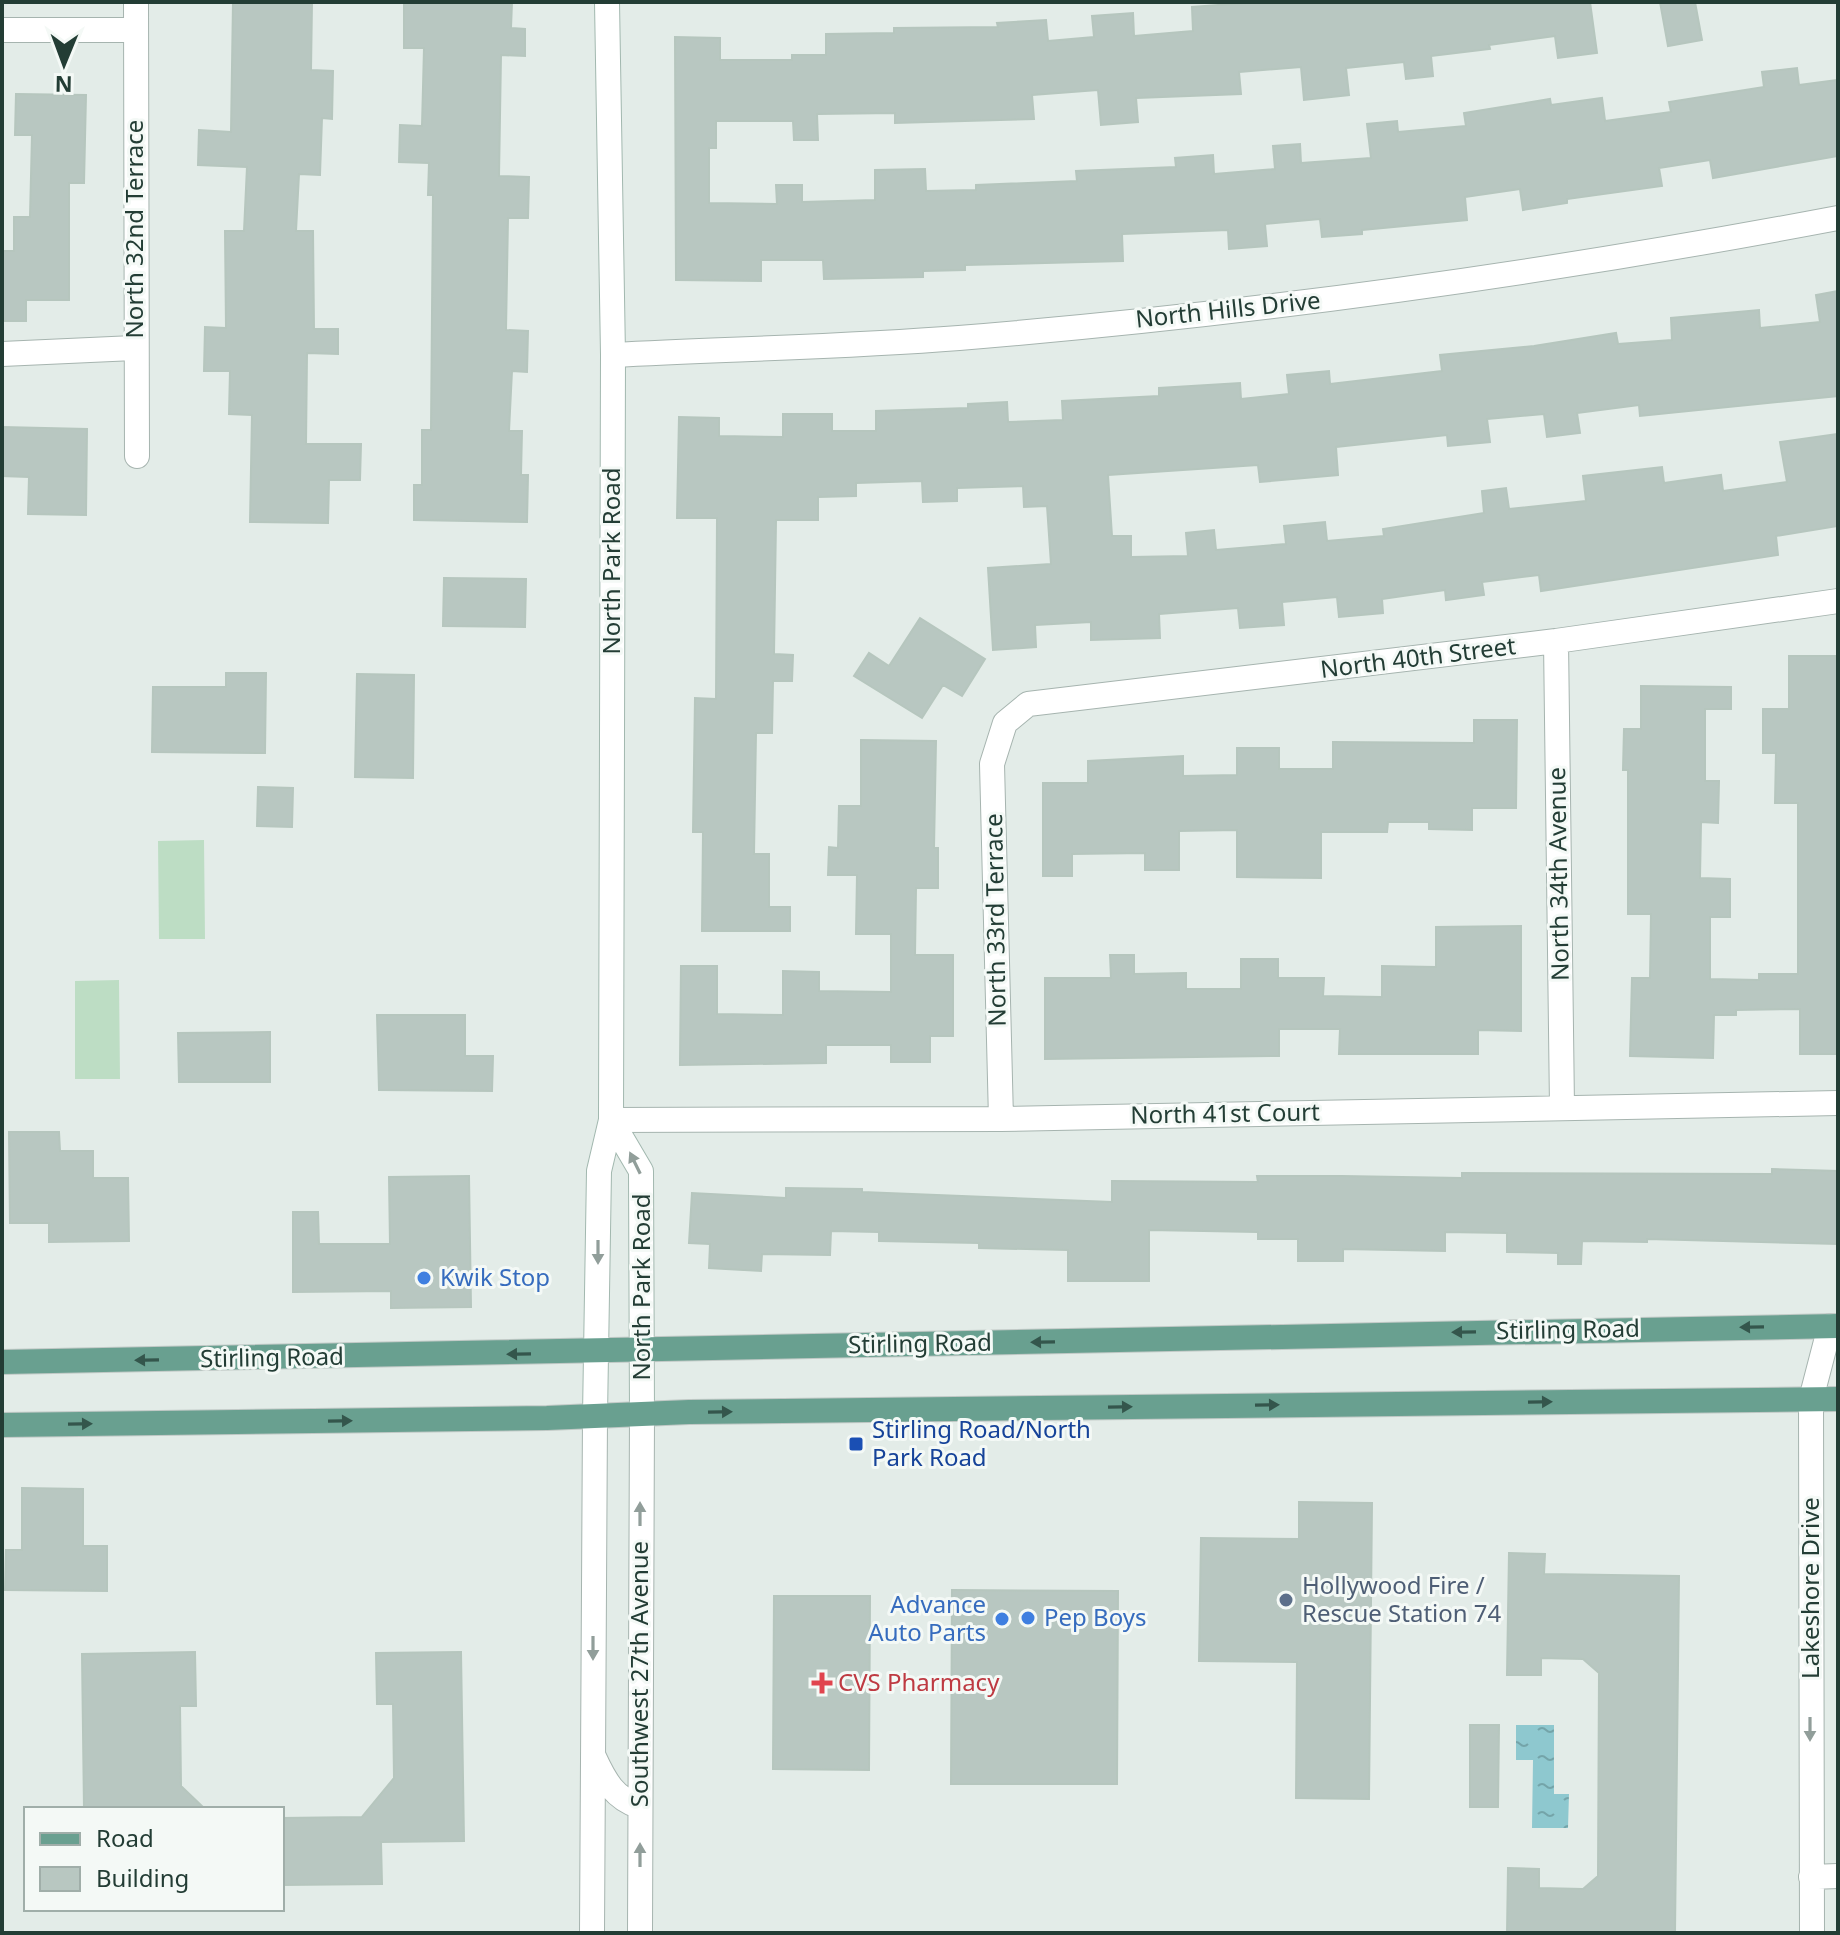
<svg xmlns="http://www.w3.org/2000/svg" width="1840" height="1935" font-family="'Noto Sans',sans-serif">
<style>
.garden{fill:#bdddc4}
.water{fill:url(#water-ripples)}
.building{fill:#b8c7c1;stroke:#b6c6be;stroke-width:2}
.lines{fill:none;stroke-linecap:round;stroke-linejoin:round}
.street-casing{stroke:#a6b4af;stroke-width:26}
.secondary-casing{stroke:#a2b8af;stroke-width:26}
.primary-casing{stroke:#c1c9c6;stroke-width:26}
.street{stroke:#fff;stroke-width:24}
.secondary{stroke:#fff;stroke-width:24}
.primary{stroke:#69a090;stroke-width:24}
.oneway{fill:#919e9a}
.oneway2{fill:#34564c}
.shop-dot{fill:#3f7fe0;stroke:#f4f9f6;stroke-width:3}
.transit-dot{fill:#1a4fb4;stroke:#f4f9f6;stroke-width:3}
.service-dot{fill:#5c6f8a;stroke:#f4f9f6;stroke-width:3}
.health-dot{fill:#e0444e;stroke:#f4f9f6;stroke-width:3}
.labels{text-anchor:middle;stroke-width:6;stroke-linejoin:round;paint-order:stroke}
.street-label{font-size:24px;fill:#233d35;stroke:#f4f9f6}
.shop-label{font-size:24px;fill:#366cbe;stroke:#f4f9f6;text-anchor:start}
.transit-label{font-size:24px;fill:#164399;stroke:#f4f9f6;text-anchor:start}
.service-label{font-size:24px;fill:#4e5e75;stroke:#f4f9f6;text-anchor:start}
.health-label{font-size:24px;fill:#be3a42;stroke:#f4f9f6;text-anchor:start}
</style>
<defs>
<pattern id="water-ripples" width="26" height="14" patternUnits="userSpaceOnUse" patternTransform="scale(2)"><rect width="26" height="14" fill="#8ec8cf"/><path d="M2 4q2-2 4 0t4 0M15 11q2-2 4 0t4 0" fill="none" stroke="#74a4a9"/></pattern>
</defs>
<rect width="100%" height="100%" fill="#e3ece8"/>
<!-- garden -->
<path class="garden" d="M 204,840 L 205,939 L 159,939 L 158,841 Z
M 119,980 L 120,1079 L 75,1079 L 75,981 Z"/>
<!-- water -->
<path class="water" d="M 1516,1725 L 1554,1725 L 1554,1794 L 1569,1794 L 1568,1828 L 1532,1828 L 1533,1760 L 1516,1760 Z"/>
<!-- building -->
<path class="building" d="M 233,2 L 312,2 L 311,70 L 333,71 L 332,119 L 322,118 L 320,175 L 299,174 L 296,231 L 313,231 L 314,329 L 338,329 L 338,354 L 307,353 L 306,444 L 361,444 L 360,480 L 329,480 L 328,523 L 250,522 L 252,415 L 229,414 L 230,371 L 204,371 L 205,327 L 226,328 L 225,231 L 244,231 L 247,167 L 198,165 L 199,130 L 231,132 Z
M 404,2 L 512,2 L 511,28 L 525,29 L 525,56 L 501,55 L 499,176 L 529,177 L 528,218 L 508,218 L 506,330 L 528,331 L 527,372 L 512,371 L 509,431 L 522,431 L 521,475 L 528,475 L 527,522 L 414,520 L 414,485 L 422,485 L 422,430 L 431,430 L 433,195 L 428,195 L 429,163 L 399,162 L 400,125 L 422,126 L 424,48 L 404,48 Z
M 1259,2 L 1590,2 L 1597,53 L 1558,58 L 1555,36 L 1489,45 L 1490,49 L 1431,56 L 1433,76 L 1406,79 L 1404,62 L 1346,68 L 1349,95 L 1304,100 L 1301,67 L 1239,72 L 1241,94 L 1136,98 L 1138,122 L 1101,125 L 1098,90 L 1032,95 L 1034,119 L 895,123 L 895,113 L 817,114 L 818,140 L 794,140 L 793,121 L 716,121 L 716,148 L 709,148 L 709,203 L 777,204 L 776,185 L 802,185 L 802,202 L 875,200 L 875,170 L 925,169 L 926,191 L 976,190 L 976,185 L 1077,181 L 1076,171 L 1176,167 L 1175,158 L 1213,155 L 1214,174 L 1275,169 L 1273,146 L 1300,144 L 1301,163 L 1371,158 L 1367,124 L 1397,121 L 1398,132 L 1466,126 L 1464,113 L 1550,99 L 1551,105 L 1602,98 L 1605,121 L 1671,112 L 1669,102 L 1764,87 L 1762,72 L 1797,68 L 1799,85 L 1838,80 L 1838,156 L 1713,178 L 1710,160 L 1659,168 L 1662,186 L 1567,199 L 1567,203 L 1523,210 L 1520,189 L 1465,197 L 1467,220 L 1362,230 L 1362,234 L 1322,237 L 1320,219 L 1265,224 L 1267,246 L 1229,249 L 1228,230 L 1122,234 L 1123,261 L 965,265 L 965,270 L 923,271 L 923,277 L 824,279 L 823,260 L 761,260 L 761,281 L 676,280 L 675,37 L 720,38 L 720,60 L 792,60 L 792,55 L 826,55 L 826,34 L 894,33 L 894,28 L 998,27 L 997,23 L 1046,20 L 1048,41 L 1094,37 L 1092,16 L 1133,13 L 1134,36 L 1193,31 L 1192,7 Z
M 1660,2 L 1695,2 L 1702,40 L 1668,46 Z
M 16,94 L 86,95 L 84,183 L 69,183 L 69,300 L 26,300 L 26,321 L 2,321 L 2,251 L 14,251 L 14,217 L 30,217 L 32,135 L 15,135 Z
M 1838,291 L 1838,396 L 1640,416 L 1639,405 L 1577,413 L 1580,433 L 1547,437 L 1544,414 L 1487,419 L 1490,442 L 1448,446 L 1447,435 L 1336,447 L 1338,475 L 1260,482 L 1258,465 L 1108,475 L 1112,536 L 1131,536 L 1131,557 L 1188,556 L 1186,533 L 1214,530 L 1216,550 L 1286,544 L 1284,526 L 1325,522 L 1327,541 L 1384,536 L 1383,529 L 1484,513 L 1482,491 L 1506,488 L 1509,509 L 1586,501 L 1583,476 L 1662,467 L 1664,483 L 1721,475 L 1723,491 L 1787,482 L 1780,442 L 1838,434 L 1838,526 L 1776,536 L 1778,555 L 1541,591 L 1539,575 L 1482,582 L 1484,595 L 1446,600 L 1445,590 L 1382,599 L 1383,613 L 1339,617 L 1337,597 L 1282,602 L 1284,625 L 1240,628 L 1238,608 L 1159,614 L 1160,638 L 1091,640 L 1091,622 L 1035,625 L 1036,647 L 993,650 L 988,568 L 1051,564 L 1047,506 L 1024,507 L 1023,486 L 957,488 L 957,501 L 923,502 L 922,481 L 856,483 L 856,496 L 818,497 L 818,520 L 776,520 L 774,654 L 793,655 L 792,681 L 773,681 L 772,733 L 756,733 L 754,854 L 769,854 L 769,907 L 790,907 L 790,931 L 702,931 L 703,832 L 693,832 L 695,698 L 716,699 L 717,518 L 677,518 L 679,417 L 719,418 L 719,436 L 783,437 L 783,414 L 832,414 L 832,431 L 876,431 L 876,411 L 968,408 L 968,404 L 1007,402 L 1008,422 L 1063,420 L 1062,401 L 1159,396 L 1159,388 L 1240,383 L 1241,399 L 1289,394 L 1287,375 L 1329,371 L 1330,384 L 1442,371 L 1440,355 L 1534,346 L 1616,333 L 1618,344 L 1672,340 L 1671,318 L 1759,310 L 1760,328 L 1820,322 L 1816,295 Z
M 2,427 L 87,429 L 86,515 L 28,514 L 29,477 L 2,476 Z
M 444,578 L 526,579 L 525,627 L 443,626 Z
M 920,618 L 985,659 L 962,696 L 943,685 L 922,718 L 854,676 L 869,653 L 889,666 Z
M 1789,656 L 1838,656 L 1838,1054 L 1800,1054 L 1800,1009 L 1736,1010 L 1736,1015 L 1714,1015 L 1713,1058 L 1630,1056 L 1632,978 L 1650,978 L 1651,914 L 1628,914 L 1628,770 L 1623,770 L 1624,729 L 1641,729 L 1641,686 L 1731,687 L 1731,709 L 1705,709 L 1705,781 L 1719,781 L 1718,823 L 1701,822 L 1700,878 L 1730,879 L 1730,917 L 1710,917 L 1710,979 L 1759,980 L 1759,974 L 1798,974 L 1798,803 L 1775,803 L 1776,753 L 1763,753 L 1763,709 L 1789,709 Z
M 226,673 L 266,673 L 265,753 L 152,752 L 153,687 L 226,687 Z
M 357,674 L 414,675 L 413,778 L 355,777 Z
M 1474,720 L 1517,720 L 1516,808 L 1472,808 L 1472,830 L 1429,829 L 1429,822 L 1388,822 L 1387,832 L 1321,832 L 1321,878 L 1237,877 L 1237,830 L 1179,831 L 1179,870 L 1145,870 L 1145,853 L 1072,854 L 1072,876 L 1043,876 L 1043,783 L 1088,783 L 1088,761 L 1183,756 L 1183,776 L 1237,775 L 1237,748 L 1279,748 L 1279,769 L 1333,769 L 1333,742 L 1474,743 Z
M 861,740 L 936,741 L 934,848 L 938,848 L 938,888 L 916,888 L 915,955 L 953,955 L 953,1036 L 930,1036 L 930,1062 L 891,1062 L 891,1045 L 826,1045 L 826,1063 L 680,1065 L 681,966 L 717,966 L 717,1014 L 783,1015 L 783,971 L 819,972 L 819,991 L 891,992 L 891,934 L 856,934 L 857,875 L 828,875 L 829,847 L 838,848 L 839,806 L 861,806 Z
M 258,787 L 293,788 L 292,827 L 257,826 Z
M 1521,926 L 1521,1031 L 1478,1030 L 1478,1054 L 1339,1054 L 1340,1029 L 1279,1029 L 1279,1056 L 1045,1059 L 1045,978 L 1111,978 L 1110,955 L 1134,955 L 1134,974 L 1186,973 L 1186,989 L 1241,989 L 1241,959 L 1278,959 L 1278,978 L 1324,978 L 1323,996 L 1382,997 L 1382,966 L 1436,967 L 1436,927 Z
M 377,1015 L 465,1015 L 465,1056 L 493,1056 L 492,1091 L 379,1090 Z
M 270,1032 L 270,1082 L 179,1082 L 178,1033 Z
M 9,1132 L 59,1132 L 60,1151 L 93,1151 L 93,1178 L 128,1178 L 129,1241 L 49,1242 L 49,1223 L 10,1223 Z
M 1772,1169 L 1838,1171 L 1838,1244 L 1647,1239 L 1647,1242 L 1582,1241 L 1581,1264 L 1558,1264 L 1558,1253 L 1507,1252 L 1507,1233 L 1445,1232 L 1445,1251 L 1343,1249 L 1343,1261 L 1298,1261 L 1298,1239 L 1258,1239 L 1258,1232 L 1149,1230 L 1149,1281 L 1068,1281 L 1068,1250 L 979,1248 L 979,1243 L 879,1241 L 879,1232 L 831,1231 L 830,1255 L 762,1254 L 761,1271 L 709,1268 L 710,1244 L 689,1243 L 692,1193 L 786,1198 L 786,1188 L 862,1189 L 862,1192 L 1112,1202 L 1112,1181 L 1258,1182 L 1257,1176 L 1342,1176 L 1462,1178 L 1462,1173 L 1772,1174 Z
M 469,1176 L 471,1307 L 391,1308 L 391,1291 L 293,1292 L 293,1212 L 318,1212 L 319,1244 L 390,1244 L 389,1177 Z
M 22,1488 L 83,1489 L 83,1546 L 107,1546 L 107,1591 L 5,1590 L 6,1550 L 22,1550 Z
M 1299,1502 L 1372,1503 L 1369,1799 L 1296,1798 L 1297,1662 L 1199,1661 L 1201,1538 L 1299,1539 Z
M 1509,1553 L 1545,1554 L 1544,1574 L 1679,1576 L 1675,1933 L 1507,1933 L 1508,1868 L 1539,1869 L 1539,1888 L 1583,1889 L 1598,1876 L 1599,1673 L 1583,1659 L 1541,1658 L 1541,1675 L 1507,1675 Z
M 952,1590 L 1118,1591 L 1117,1784 L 951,1784 Z
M 774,1596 L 870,1596 L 869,1770 L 773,1769 Z
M 195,1652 L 196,1706 L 180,1706 L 181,1786 L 205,1809 L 84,1809 L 82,1654 Z
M 461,1652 L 464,1841 L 381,1842 L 382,1884 L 282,1885 L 282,1818 L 362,1817 L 394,1778 L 393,1704 L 377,1704 L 376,1653 Z
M 1470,1725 L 1499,1725 L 1498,1807 L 1470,1807 Z"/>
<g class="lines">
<!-- street casing -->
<g class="street-casing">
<path id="street" d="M 136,2 L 137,456
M 2,30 L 136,30
M 2,354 L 134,348
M 613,355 C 728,349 844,347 959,338 C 1254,314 1547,273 1838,218
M 1556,641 L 1562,1107
M 1001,1119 L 992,764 L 1005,723 L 1028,704 L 1556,641 L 1838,601
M 611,1120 L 1001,1119 L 1838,1103
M 594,1757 C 605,1781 614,1798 640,1807
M 1811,1877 L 1838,1876
M 592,1933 L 595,1416
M 640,1933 L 642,1414
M 1812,1933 L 1811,1399 L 1830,1326"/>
</g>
<!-- secondary casing -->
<g class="secondary-casing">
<path id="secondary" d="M 611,1120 L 641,1171 L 642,1414
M 595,1416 L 599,1171 L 611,1120 L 613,355 L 607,2"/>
</g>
<!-- primary casing -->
<g class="primary-casing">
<path id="primary" d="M 2,1362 L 1838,1326
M 2,1425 L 547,1418 L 689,1412 L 1838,1399"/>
</g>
<!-- street -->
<use href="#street" class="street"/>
<!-- secondary -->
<use href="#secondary" class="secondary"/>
<!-- primary -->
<use href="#primary" class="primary"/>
</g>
<!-- one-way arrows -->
<defs><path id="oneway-solid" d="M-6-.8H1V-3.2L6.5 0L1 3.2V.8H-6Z" transform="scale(2)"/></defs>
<g class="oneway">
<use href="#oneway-solid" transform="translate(635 1163) rotate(-116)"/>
<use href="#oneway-solid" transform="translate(598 1252) rotate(90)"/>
<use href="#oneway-solid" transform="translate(640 1514) rotate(-90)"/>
<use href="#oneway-solid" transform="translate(593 1648) rotate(90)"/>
<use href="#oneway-solid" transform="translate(1810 1729) rotate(90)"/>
<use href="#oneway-solid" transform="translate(640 1855) rotate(-90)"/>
</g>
<g class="oneway2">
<use href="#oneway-solid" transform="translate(1752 1327) rotate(179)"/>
<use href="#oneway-solid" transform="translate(1464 1332) rotate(179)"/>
<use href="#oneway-solid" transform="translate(1043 1342) rotate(179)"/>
<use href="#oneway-solid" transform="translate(519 1354) rotate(179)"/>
<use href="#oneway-solid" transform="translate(147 1360) rotate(179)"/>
<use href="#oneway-solid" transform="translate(1540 1402) rotate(-1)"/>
<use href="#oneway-solid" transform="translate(1267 1405) rotate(-1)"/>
<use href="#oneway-solid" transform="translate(1120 1407) rotate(-1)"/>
<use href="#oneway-solid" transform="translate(720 1412) rotate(-1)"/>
<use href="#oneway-solid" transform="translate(340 1421) rotate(-1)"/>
<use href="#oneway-solid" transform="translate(80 1424) rotate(-1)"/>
</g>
<!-- markers -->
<g class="shop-dot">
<circle cx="424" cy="1278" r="8"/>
<circle cx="1028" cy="1618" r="8"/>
<circle cx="1002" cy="1619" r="8"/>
</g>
<rect class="transit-dot" x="848" y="1436" width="16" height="16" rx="4"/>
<circle class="service-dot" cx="1286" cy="1600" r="8"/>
<path class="health-dot" d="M818 1671h8v8h8v8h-8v8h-8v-8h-8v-8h8z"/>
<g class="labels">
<!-- street labels -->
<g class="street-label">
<text transform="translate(135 229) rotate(-90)" y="8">North 32nd Terrace</text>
<text transform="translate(1228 310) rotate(-6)" y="8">North Hills Drive</text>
<text transform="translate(612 561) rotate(-90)" y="8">North Park Road</text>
<text transform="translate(1418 658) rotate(-7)" y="8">North 40th Street</text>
<text transform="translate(1559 874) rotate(-91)" y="8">North 34th Avenue</text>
<text transform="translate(996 920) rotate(-91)" y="8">North 33rd Terrace</text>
<text transform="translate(1225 1114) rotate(-1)" y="8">North 41st Court</text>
<text transform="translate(642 1287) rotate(-90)" y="8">North Park Road</text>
<text transform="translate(1568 1330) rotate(-1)" y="8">Stirling Road</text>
<text transform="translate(920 1344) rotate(-1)" y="8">Stirling Road</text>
<text transform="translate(272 1358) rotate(-1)" y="8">Stirling Road</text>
<text transform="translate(1811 1588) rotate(-90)" y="8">Lakeshore Drive</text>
<text transform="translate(640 1674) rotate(-90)" y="8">Southwest 27th Avenue</text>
</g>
<!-- shop labels -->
<g class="shop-label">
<text x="440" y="1286">Kwik Stop</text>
<text x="986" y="1613" text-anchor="end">Advance<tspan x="986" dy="28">Auto Parts</tspan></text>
<text x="1044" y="1626">Pep Boys</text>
</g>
<!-- transit labels -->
<g class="transit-label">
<text x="872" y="1438">Stirling Road/North<tspan x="872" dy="28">Park Road</tspan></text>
</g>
<!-- service labels -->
<g class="service-label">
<text x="1302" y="1594">Hollywood Fire /<tspan x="1302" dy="28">Rescue Station 74</tspan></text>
</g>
<!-- health labels -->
<g class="health-label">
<text x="838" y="1691">CVS Pharmacy</text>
</g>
</g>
<!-- border -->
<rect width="1840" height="1935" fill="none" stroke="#233d35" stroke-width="8"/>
<!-- legend -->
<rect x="24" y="1807" width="260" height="104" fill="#f4f9f6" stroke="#a0aea9" stroke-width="2"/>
<rect x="40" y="1833" width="40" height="12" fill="#69a090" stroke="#a0aea9" stroke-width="2"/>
<text x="96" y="1847" font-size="24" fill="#233d35">Road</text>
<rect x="40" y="1867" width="40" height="24" fill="#b8c7c1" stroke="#a0aea9" stroke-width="2"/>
<text x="96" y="1887" font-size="24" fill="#233d35">Building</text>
<!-- north arrow -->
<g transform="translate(64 64) rotate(181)" stroke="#f4f9f6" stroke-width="6" paint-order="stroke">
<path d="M0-6L14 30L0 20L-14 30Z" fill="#233d35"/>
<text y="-12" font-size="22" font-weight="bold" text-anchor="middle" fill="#233d35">N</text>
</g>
</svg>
